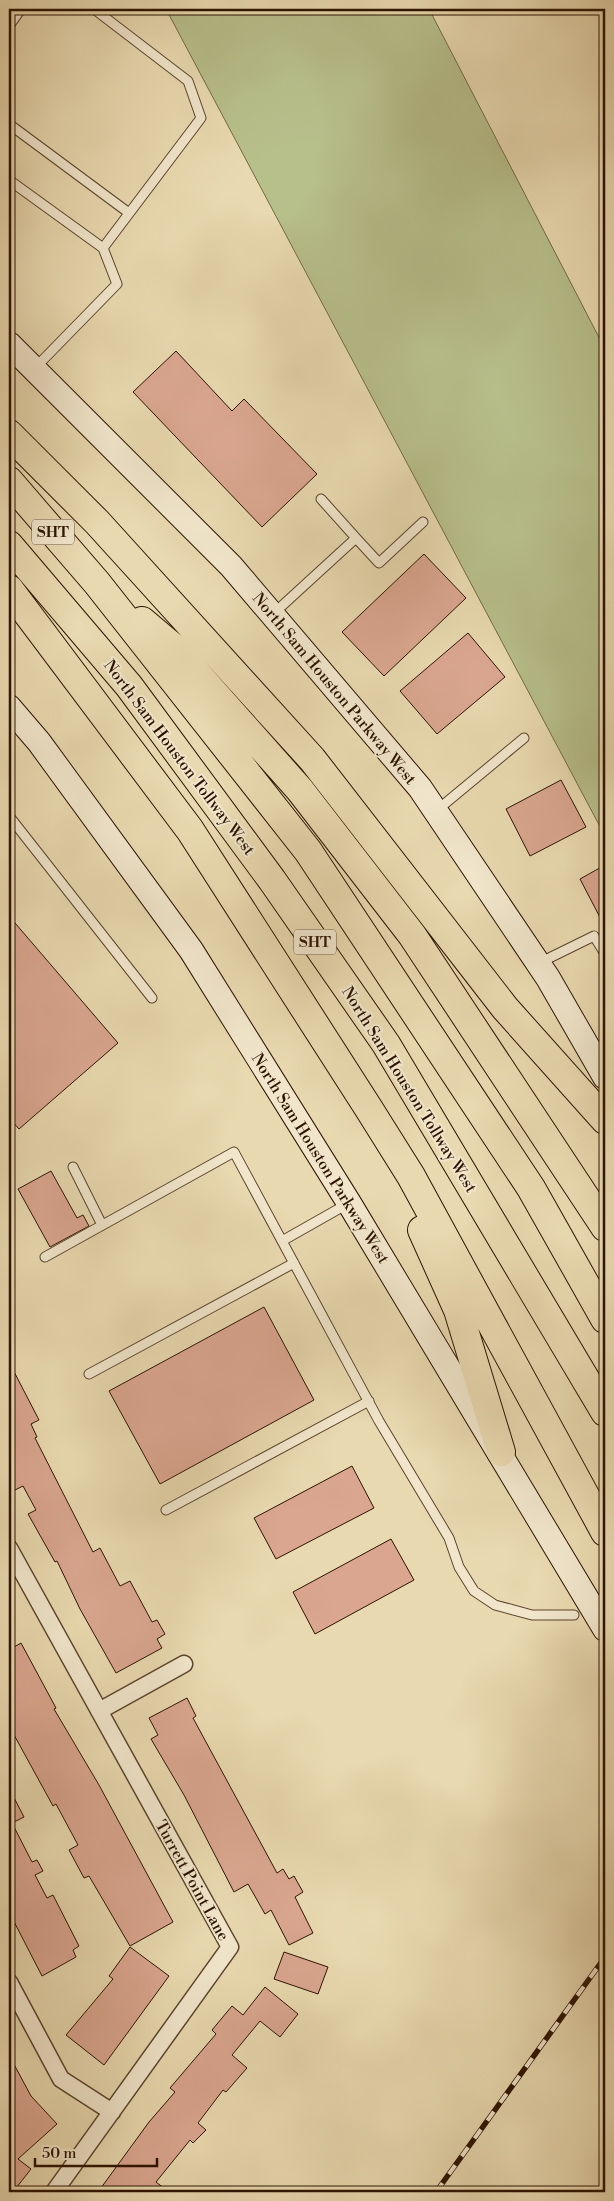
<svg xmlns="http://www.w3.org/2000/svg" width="614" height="2201" font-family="'Libre Bodoni',serif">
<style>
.green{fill:#b7bf8b;stroke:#726946}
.building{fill:#daa690;stroke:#2c1300}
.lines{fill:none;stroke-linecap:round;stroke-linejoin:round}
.service-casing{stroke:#5b442c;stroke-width:11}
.minor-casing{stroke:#5b442c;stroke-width:19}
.secondary-casing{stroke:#2c1300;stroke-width:26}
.motorway-casing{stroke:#2c1300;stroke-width:30}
.service{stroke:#f1e6cc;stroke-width:9}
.minor{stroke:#f1e6cc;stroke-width:16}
.secondary{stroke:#f1e6cc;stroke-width:24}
.motorway{stroke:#e9d9b0;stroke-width:28}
.rail-casing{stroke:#2c1300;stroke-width:5.5}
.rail{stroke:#f1e6cc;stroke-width:4;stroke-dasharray:11;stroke-linecap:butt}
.labels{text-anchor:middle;stroke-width:4;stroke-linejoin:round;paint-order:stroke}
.shield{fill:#f1e6cc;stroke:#67523d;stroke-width:1}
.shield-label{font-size:15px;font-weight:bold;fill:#2c1300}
.street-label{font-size:16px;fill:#2c1300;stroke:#f1e6cc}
</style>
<rect width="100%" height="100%" fill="#e9d9b0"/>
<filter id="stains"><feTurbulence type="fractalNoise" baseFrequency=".004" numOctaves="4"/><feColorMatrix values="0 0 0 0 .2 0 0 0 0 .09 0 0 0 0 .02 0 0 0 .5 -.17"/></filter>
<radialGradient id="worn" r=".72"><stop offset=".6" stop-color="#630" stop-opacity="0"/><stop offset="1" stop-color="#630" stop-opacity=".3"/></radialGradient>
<!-- green -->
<path class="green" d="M 166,9 L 429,9 L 605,349 L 605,836 Z"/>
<!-- building -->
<path class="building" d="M 176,351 L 232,411 L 244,399 L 317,474 L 262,527 L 133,392 Z
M 424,554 L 466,598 L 384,676 L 342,632 Z
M 468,633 L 505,677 L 437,734 L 400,691 Z
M 561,780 L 586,827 L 530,856 L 506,809 Z
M 605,865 L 605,927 L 580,879 Z
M 9,916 L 118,1043 L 19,1129 L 9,1118 Z
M 51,1171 L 77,1218 L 83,1215 L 89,1226 L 50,1247 L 18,1189 Z
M 264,1307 L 314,1400 L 160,1484 L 109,1391 Z
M 9,1362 L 39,1420 L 31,1424 L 37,1437 L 35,1438 L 93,1552 L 100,1548 L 120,1586 L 130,1581 L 152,1622 L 157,1620 L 165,1634 L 157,1639 L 162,1648 L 116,1673 L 80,1609 L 57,1561 L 55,1562 L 28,1514 L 36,1510 L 23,1486 L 15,1490 L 9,1477 Z
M 352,1466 L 374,1508 L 276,1559 L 254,1518 Z
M 391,1539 L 414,1580 L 315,1634 L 293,1592 Z
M 21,1643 L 56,1708 L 54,1709 L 99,1785 L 173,1922 L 130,1946 L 89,1876 L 84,1878 L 69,1850 L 78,1845 L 56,1804 L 53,1806 L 13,1733 L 9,1735 L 9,1650 Z
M 187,1698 L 196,1716 L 193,1718 L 277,1873 L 283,1869 L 289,1879 L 294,1876 L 303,1892 L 295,1897 L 313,1933 L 289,1945 L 271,1910 L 265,1914 L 248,1884 L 234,1892 L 184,1795 L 151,1739 L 158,1735 L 149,1718 Z
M 9,1788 L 24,1817 L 12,1823 L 32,1862 L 37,1860 L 43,1871 L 35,1875 L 47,1898 L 53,1895 L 79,1946 L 73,1950 L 76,1957 L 42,1976 L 9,1912 Z
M 130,1947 L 169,1976 L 104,2065 L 66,2035 L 113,1979 L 109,1976 Z
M 284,1952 L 328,1967 L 318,1994 L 274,1979 Z
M 265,1987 L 298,2014 L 280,2037 L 260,2021 L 232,2055 L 247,2068 L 226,2092 L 223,2090 L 198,2123 L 206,2130 L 193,2143 L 190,2140 L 156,2182 L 169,2192 L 98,2192 L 149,2122 L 175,2092 L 170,2088 L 216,2034 L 212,2030 L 232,2006 L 243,2015 Z
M 9,2055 L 31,2096 L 57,2124 L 18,2159 L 31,2169 L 13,2192 L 9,2192 Z"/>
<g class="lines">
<!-- service casing -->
<g class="service-casing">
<path id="service" d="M 9,26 L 21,9
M 9,124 L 129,213
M 9,180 L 103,248
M 35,368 L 117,284 L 103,248 L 201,118 L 188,81 L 94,9
M 321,499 L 356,538
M 273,614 L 356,538 L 379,563 L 423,522
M 436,811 L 524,738
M 9,816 L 152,998
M 539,963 L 594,936 L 605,954
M 73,1167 L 102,1225
M 282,1241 L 349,1203
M 45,1257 L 234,1152 L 379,1421 L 449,1538 L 459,1567 L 474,1591 L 495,1605 L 532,1615 L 574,1615
M 89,1374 L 294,1263
M 166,1510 L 369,1401"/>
</g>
<!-- minor casing -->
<g class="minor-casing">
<path id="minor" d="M 9,1548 L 230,1947 L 54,2192
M 99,1711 L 184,1664
M 9,1982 L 61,2079 L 112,2112"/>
</g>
<!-- secondary casing -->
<g class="secondary-casing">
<path id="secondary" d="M 9,344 L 231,566 L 420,788 L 548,978 L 605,1077
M 9,707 L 39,742 L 191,950 L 349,1203 L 605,1629"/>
</g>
<!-- motorway casing -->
<g class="motorway-casing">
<path id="motorway" d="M 9,434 L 97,522 L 312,759 L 505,1008 L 605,1120
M 9,481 L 97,583 L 308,851 L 531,1188 L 605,1319
M 9,545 L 129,686 L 272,880 L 386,1044 L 605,1412
M 9,589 L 190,830 L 369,1109 L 411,1176 L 605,1532
M 142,621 L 174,648 L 300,790 L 412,935 L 605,1227
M 422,1230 L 458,1310 L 501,1452"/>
</g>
<!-- service -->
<use href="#service" class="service"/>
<!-- minor -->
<use href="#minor" class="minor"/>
<!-- secondary -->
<use href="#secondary" class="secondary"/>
<!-- motorway -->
<use href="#motorway" class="motorway"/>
<!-- rail casing -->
<g class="rail-casing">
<path id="rail" d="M 436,2192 L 605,1957"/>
</g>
<!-- rail -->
<use href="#rail" class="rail"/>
</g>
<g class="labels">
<!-- shield labels -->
<g class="shield">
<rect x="32" y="519.5" width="42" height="25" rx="4"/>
<rect x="294" y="929.5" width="42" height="25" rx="4"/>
</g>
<g class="shield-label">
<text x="53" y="537">SHT</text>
<text x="315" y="947">SHT</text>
</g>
<!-- street labels -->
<g class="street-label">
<text transform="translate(335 688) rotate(50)" y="6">North Sam Houston Parkway West</text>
<text transform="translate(180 757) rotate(53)" y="6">North Sam Houston Tollway West</text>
<text transform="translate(410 1089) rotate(58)" y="6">North Sam Houston Tollway West</text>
<text transform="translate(321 1158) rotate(58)" y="6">North Sam Houston Parkway West</text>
<text transform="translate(193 1880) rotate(61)" y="6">Turrett Point Lane</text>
</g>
</g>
<!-- margin -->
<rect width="614" height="2201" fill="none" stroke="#e9d9b0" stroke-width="30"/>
<rect x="10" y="10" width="594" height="2181" fill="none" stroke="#2c1300" stroke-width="2.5"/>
<rect x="15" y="15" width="584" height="2171" fill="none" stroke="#2c1300"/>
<!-- scale -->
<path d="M35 2158v8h122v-8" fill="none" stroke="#2c1300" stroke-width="2.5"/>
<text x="42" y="2158" font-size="15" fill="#2c1300" stroke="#f1e6cc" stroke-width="4" paint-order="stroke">50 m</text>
<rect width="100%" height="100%" filter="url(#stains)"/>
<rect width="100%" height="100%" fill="url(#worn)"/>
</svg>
